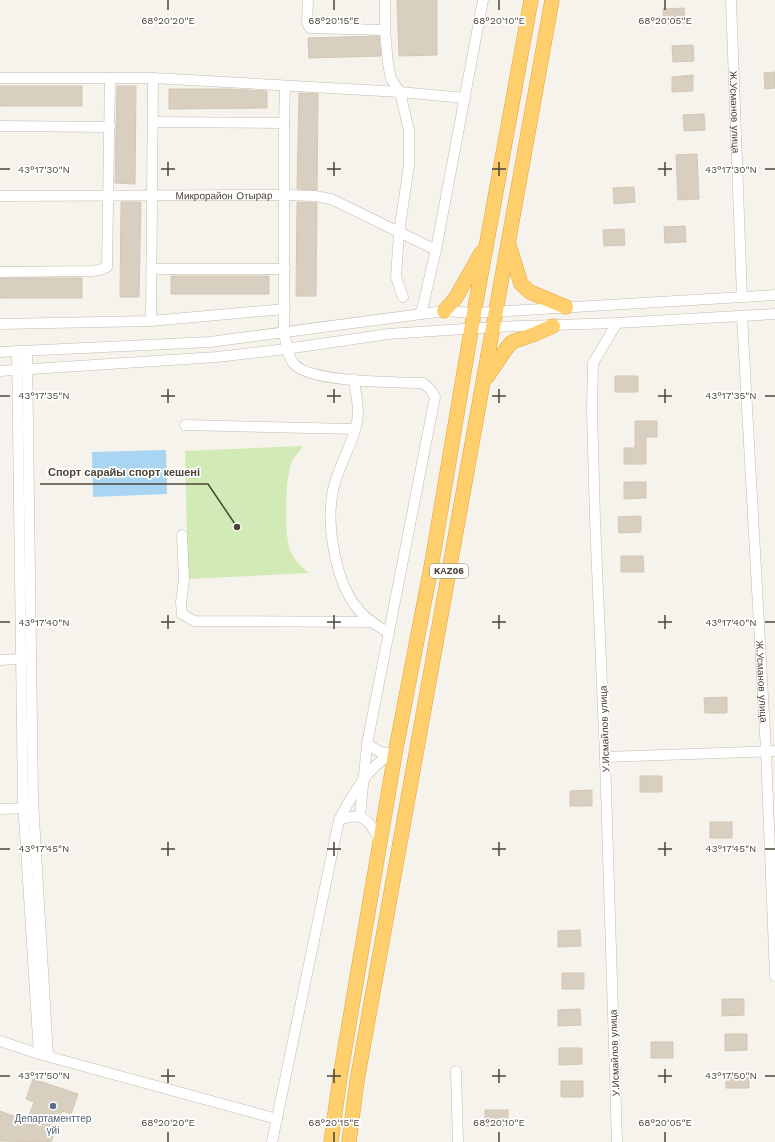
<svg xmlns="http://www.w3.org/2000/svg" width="775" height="1142" font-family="'Work Sans',sans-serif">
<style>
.green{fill:#d2eab5}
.water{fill:#a9d4f2}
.building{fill:#d8cfc1;stroke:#d3c7b4}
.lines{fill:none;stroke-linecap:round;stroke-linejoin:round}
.minor-casing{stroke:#c2bbae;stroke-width:11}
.highway-casing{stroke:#e0a43c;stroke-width:15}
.minor{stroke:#fff;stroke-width:10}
.highway{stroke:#ffcf6e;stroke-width:14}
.ticks{fill:none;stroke:#4b4439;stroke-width:1.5}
.service-dot{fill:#5c6f8a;stroke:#fff;stroke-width:1.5}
.labels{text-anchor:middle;stroke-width:3.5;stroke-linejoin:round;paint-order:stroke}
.shield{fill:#fff;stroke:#817c74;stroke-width:1}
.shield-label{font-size:9px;font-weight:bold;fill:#4b4439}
.street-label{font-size:10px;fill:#4b4439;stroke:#fff}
.service-label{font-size:10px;fill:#4e5e75;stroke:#fff}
.ticks-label{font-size:10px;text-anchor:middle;fill:#4b4439;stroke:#fff;stroke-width:3.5;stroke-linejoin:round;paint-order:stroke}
.leader{fill:none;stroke:#4b4439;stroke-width:1.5}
.callout-dot{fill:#4b4439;stroke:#fff;stroke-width:1.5}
.callout-label{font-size:11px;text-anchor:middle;font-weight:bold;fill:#4b4439;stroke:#fff;stroke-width:3.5;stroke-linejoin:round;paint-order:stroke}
</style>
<rect width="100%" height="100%" fill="#f6f3ec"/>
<!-- green -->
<path class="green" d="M 303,446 C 300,451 295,456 292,461 C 285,477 284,534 290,550 C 294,560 301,566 309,573 L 188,579 L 185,451 Z"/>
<!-- water -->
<path class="water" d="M 166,450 L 167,494 L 93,497 L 92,452 Z"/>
<!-- building -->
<path class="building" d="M 397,0 L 437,0 L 437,55 L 399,56 Z
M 684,8 L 685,23 L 664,24 L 663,9 Z
M 379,36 L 381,56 L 309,58 L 308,38 Z
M 693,45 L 694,61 L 673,62 L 672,46 Z
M 775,72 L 775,88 L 765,89 L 764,73 Z
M 693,75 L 693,91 L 672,92 L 672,77 Z
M 0,86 L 82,86 L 82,106 L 0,106 Z
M 117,86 L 136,86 L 135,184 L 115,183 Z
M 169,89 L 227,89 L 267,91 L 267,108 L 169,109 Z
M 299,93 L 318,94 L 317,190 L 297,189 Z
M 704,114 L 705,130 L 684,131 L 683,115 Z
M 697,154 L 699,199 L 678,200 L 676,155 Z
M 634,187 L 635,202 L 614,204 L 613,188 Z
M 121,202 L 141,202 L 139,297 L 120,297 Z
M 297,202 L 317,203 L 316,296 L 296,296 Z
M 685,226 L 686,242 L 665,243 L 664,227 Z
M 624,229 L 625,245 L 604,246 L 603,230 Z
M 171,276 L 269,276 L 269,294 L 171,294 Z
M 0,278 L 82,278 L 82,298 L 0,298 Z
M 615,376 L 638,376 L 638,392 L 615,392 Z
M 635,421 L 657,421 L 657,437 L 646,437 L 646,464 L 624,464 L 624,448 L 635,448 Z
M 624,482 L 646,482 L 646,498 L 624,499 Z
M 641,516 L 641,532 L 619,533 L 618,517 Z
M 621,556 L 643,556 L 644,572 L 621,572 Z
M 727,697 L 727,713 L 705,713 L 704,698 Z
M 640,776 L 662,776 L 662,792 L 640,792 Z
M 592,790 L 592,806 L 570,806 L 570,791 Z
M 710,822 L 732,822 L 732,838 L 710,838 Z
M 580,930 L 581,946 L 558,947 L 558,931 Z
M 562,973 L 584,973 L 584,989 L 562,989 Z
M 722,999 L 744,999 L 744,1015 L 722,1016 Z
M 580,1009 L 581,1025 L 558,1026 L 558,1010 Z
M 725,1034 L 747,1034 L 747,1050 L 725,1051 Z
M 651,1042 L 673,1042 L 673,1058 L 651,1058 Z
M 559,1048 L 582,1048 L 582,1064 L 559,1065 Z
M 726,1072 L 749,1072 L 749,1088 L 726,1088 Z
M 33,1079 L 78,1094 L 71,1114 L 62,1111 L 51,1142 L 0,1141 L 0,1111 L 27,1121 L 34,1102 L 26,1099 Z
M 561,1081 L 583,1081 L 583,1097 L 561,1097 Z
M 485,1110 L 508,1110 L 508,1126 L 485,1126 Z"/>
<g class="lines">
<!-- minor casing -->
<g class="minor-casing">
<g id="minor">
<path d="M 308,0 L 307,23 L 310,28 L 385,30"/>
<path d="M 385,0 L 385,30 L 388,64 L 391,79 L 400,92 L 409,131 L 409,165 L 399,233 L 396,277 L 403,297"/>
<path id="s1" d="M 731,0 L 742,297"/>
<path d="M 0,78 L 153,78 L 400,92 L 465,98"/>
<path d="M 285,86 L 284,123 L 284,332 C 286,343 287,355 294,364 C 311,383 396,382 423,383 L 430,389 L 435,397 L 367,744 L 360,816"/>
<path d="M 153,122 L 284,123"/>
<path d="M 0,126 L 110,127"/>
<path id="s2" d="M 0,196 L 285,195 L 315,196 L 331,199 L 436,250"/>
<path d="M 152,269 L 285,269"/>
<path d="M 0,272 L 92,271 L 99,270 L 107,267 L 110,78"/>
<path d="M 421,314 L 436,250 L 483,0"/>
<path id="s3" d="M 742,316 L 766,751 L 775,976"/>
<path d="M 151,321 L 153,78"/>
<path d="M 0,324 L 151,321 L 285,309"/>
<path d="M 17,351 L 23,802 L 39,1054"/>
<path d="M 27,351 L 33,801 L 48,1056"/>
<path d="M 0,352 L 210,342 L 444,311 L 474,313 L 775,295"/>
<path d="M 0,371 L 217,357 L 286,349 L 388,334 L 494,327 L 617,323 L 775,314"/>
<path d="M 354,379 C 355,390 358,401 358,412 C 358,435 338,466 333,490 C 326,524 335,582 358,609 C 365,619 378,626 389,633"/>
<path d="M 185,425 L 354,429"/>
<path d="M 182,535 L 184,580 L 181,602 L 182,614 L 194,621 L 372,622"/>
<path d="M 0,660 L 21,659"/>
<path d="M 367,744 L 380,752 L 394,754"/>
<path d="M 605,757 L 775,751"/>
<path d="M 0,809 L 29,808"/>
<path d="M 339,820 C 364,811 368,820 380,840"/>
<path d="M 0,1041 L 39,1054 L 277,1119"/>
<path d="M 456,1071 L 458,1142"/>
<path d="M 272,1142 L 339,820 C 348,802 365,773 381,761 C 385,758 390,756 395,754"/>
<path d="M 617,1142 L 605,757 L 595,520 L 592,410 L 593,363 L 617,323"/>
</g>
</g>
<!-- highway casing -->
<g class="highway-casing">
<path id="highway" d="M 509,245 L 521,284 L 530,292 L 566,307
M 444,311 L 455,299 L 481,253
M 487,377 L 506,349 L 512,342 L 535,334 L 553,326
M 331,1142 L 340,1077 L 395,754 L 432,562 L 474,313 L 531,0
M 349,1142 L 357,1081 L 552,0"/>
</g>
<!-- minor -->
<use href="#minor" class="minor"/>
<!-- highway -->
<use href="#highway" class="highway"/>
</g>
<!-- ticks -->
<path class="ticks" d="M 168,0 L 168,10M 334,0 L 334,10M 499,0 L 499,10M 665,0 L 665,10M 168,162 L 168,176M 334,162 L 334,176M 499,162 L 499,176M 665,162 L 665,176M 0,169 L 10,169M 161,169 L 175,169M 327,169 L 341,169M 492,169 L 506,169M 658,169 L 672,169M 765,169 L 775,169M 168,389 L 168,403M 334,389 L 334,403M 499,389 L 499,403M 665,389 L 665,403M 0,396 L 10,396M 161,396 L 175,396M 327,396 L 341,396M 492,396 L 506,396M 658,396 L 672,396M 765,396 L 775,396M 168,615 L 168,629M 334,615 L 334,629M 499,615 L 499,629M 665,615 L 665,629M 0,622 L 10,622M 161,622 L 175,622M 327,622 L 341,622M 492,622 L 506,622M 658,622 L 672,622M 765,622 L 775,622M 168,842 L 168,856M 334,842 L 334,856M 499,842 L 499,856M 665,842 L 665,856M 0,849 L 10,849M 161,849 L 175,849M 327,849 L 341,849M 492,849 L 506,849M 658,849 L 672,849M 765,849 L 775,849M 168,1069 L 168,1083M 334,1069 L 334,1083M 499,1069 L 499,1083M 665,1069 L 665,1083M 0,1076 L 10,1076M 161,1076 L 175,1076M 327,1076 L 341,1076M 492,1076 L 506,1076M 658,1076 L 672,1076M 765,1076 L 775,1076M 168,1132 L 168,1142M 334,1132 L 334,1142M 499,1132 L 499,1142M 665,1132 L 665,1142"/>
<!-- markers -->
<circle class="service-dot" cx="53" cy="1106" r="4"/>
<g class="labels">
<!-- shield labels -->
<rect class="shield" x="430" y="564" width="38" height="14" rx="3"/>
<g class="shield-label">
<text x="449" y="574">KАZ06</text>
</g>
<!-- street labels -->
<g class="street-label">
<text dy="4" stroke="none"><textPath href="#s1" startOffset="112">Ж.Усманов улица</textPath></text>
<text dy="4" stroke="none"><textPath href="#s2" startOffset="224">Микрорайон Отырар</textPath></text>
<text dy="4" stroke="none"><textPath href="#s3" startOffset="366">Ж.Усманов улица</textPath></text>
<text transform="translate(604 729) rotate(-92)" y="4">У.Исмайлов улица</text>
<text transform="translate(614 1053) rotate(-92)" y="4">У.Исмайлов улица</text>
</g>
<!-- service labels -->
<g class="service-label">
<text x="53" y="1122">Департаменттер<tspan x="53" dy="12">үйі</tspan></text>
</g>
</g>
<g class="ticks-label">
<text x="168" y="24">68°20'20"E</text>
<text x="334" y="24">68°20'15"E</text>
<text x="499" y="24">68°20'10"E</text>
<text x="665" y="24">68°20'05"E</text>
<text x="731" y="173">43°17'30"N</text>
<text x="44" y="173">43°17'30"N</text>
<text x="731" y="399">43°17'35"N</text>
<text x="44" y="399">43°17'35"N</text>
<text x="731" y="626">43°17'40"N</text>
<text x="44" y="626">43°17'40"N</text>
<text x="731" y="852">43°17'45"N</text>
<text x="44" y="852">43°17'45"N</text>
<text x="731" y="1079">43°17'50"N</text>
<text x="44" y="1079">43°17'50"N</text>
<text x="168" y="1126">68°20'20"E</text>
<text x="334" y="1126">68°20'15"E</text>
<text x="499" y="1126">68°20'10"E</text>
<text x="665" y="1126">68°20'05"E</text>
</g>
<!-- callouts -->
<path class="leader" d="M237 527L208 484H40"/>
<circle class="callout-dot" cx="237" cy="527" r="4"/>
<g class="callout-label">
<text x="124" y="476">Спорт сарайы спорт кешені</text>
</g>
</svg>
